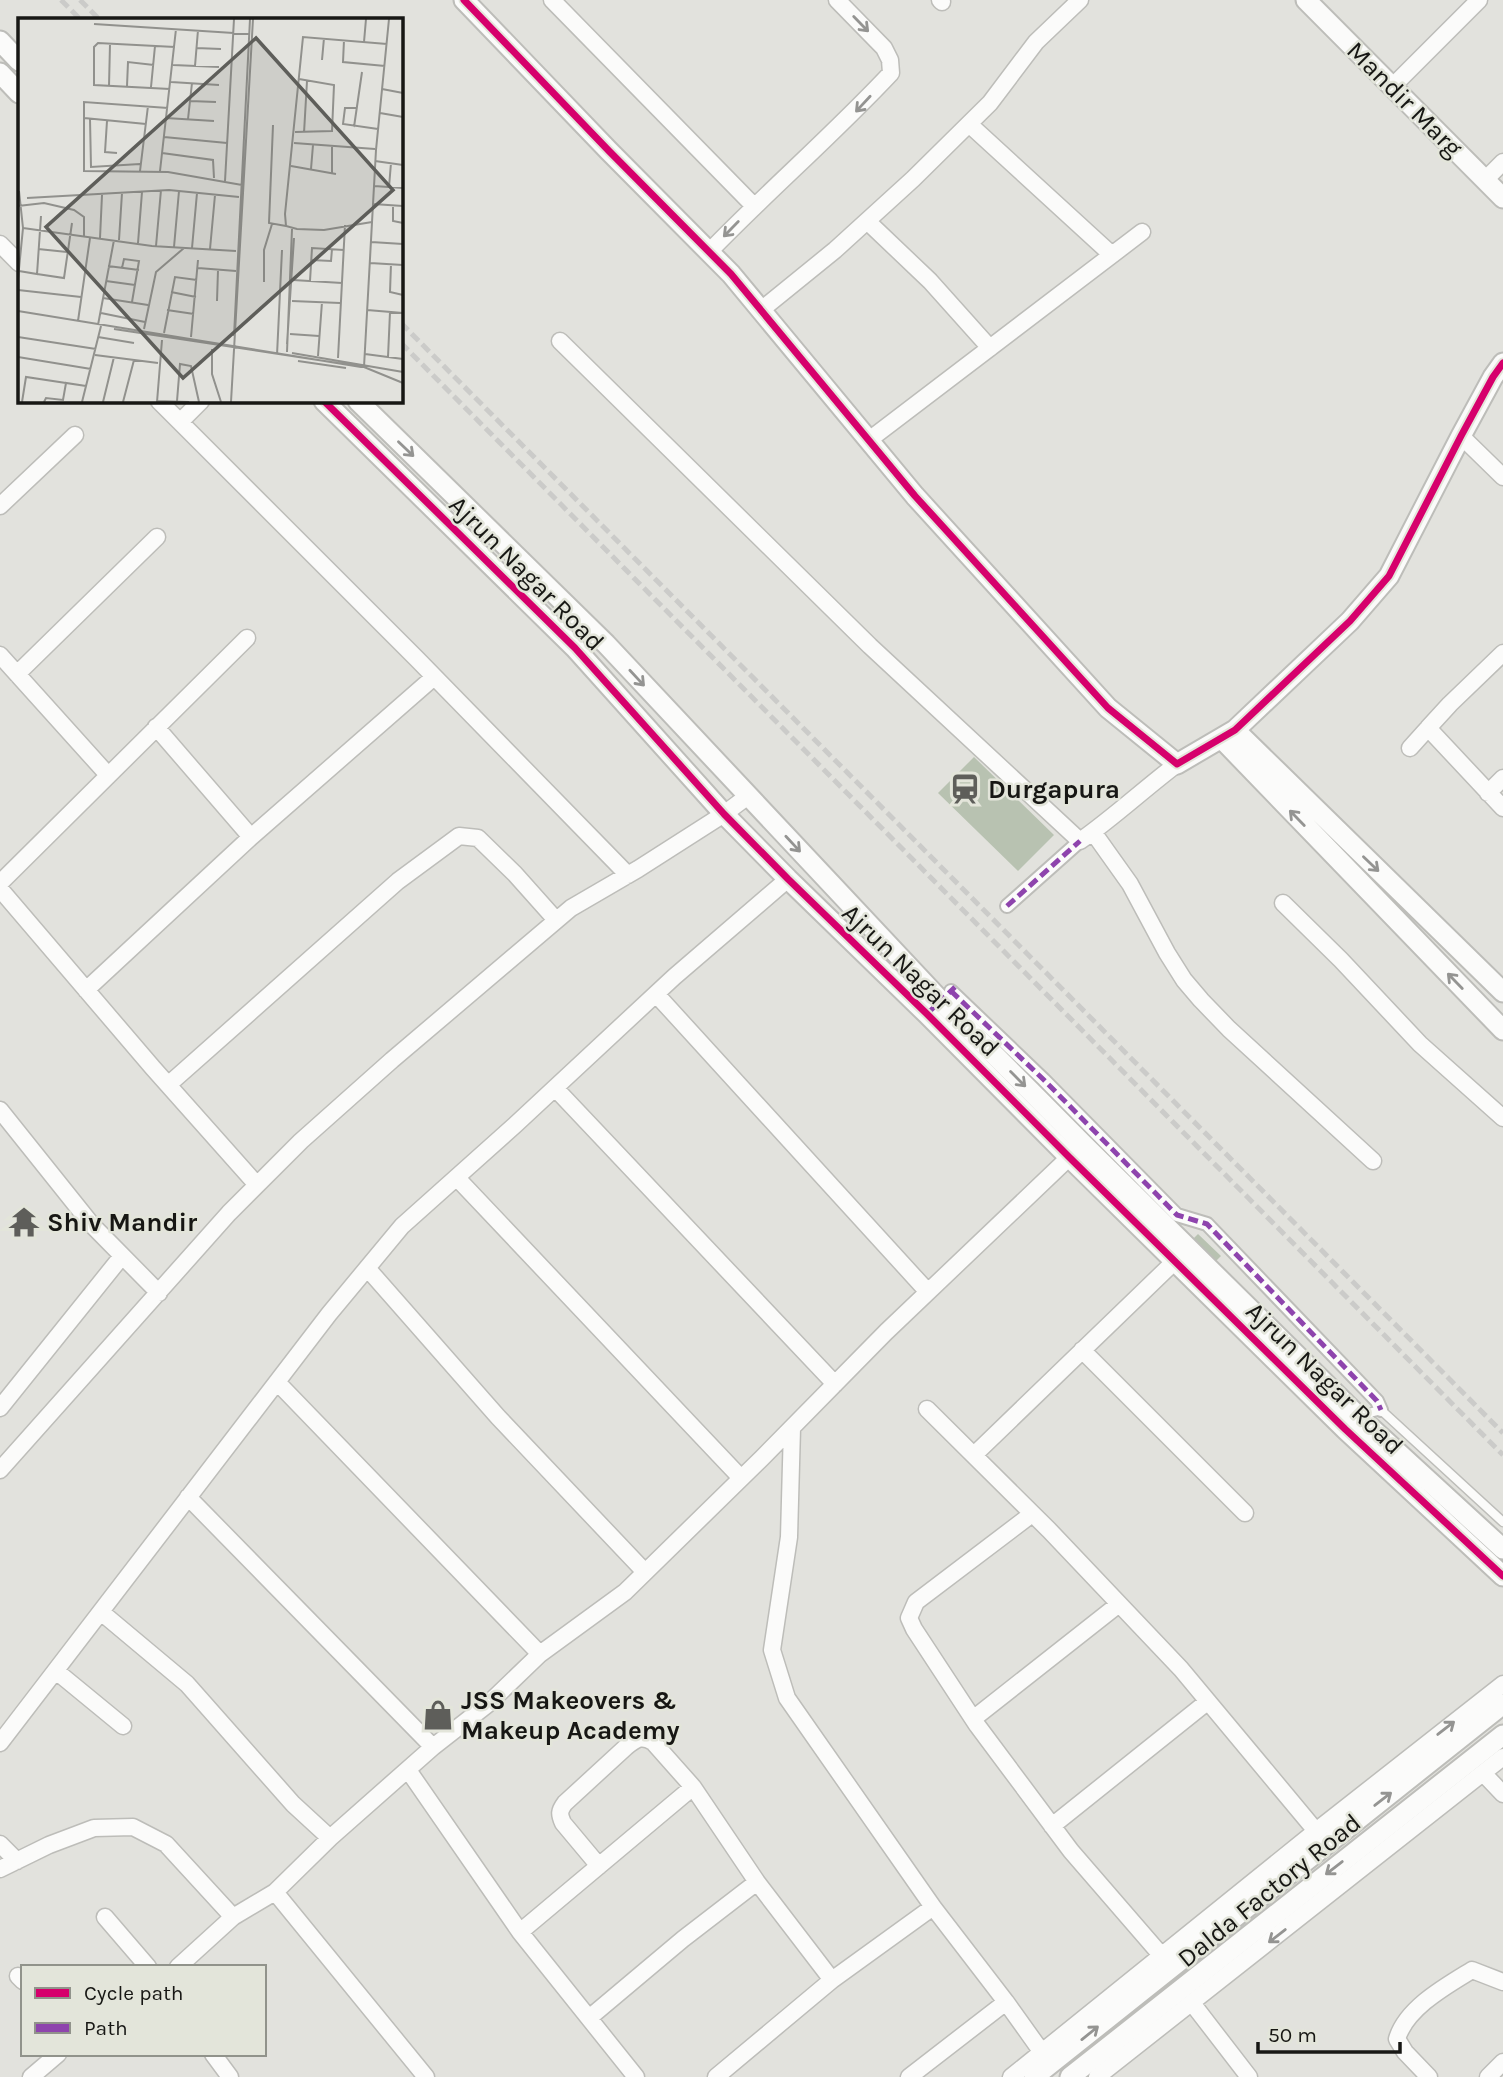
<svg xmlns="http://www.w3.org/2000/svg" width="1503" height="2077" font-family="Karla,sans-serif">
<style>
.building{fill:#b8c2b1}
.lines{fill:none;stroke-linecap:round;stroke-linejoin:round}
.service-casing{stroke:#bdbdb9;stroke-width:11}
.pedestrian-casing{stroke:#bdbdb9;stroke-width:16}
.minor-casing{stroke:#bdbdb9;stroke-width:19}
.tertiary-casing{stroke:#bdbdb9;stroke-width:23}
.service{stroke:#fbfbfa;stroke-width:8}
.pedestrian{stroke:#fbfbfa;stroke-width:12}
.minor{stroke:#fbfbfa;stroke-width:16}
.tertiary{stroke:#fbfbfa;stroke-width:19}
.rail{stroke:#cbcbc9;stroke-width:5;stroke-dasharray:10 5;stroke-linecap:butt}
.quiet{stroke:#8e44ad;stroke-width:5;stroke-dasharray:10 5;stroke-linecap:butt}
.cycleway-casing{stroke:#e3e5da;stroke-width:11}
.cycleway{stroke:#d6006c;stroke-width:7}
.oneway{stroke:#949492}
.labels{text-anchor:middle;stroke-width:5;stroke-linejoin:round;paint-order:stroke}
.street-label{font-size:26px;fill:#171714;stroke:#e3e5da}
.poi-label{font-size:26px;font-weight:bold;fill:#171714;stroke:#e3e5da;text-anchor:start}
.inset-road{fill:none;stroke:#91918d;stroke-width:2}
.view{fill:#5e5e5a;fill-opacity:0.15;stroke:#5e5e5a;stroke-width:3.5}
.inset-edge{fill:none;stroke:#171714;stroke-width:3.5}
</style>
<rect width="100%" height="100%" fill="#e2e2dd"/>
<!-- building -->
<path class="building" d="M 974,757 L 1054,835 L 1018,871 L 938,793 Z
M 1198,1234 L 1221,1256 L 1213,1264 L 1190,1242 Z"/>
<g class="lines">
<!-- service casing -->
<g class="service-casing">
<path id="service" d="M 1361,1415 L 1381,1410 L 1503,1522"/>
</g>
<!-- pedestrian casing -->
<g class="pedestrian-casing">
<path id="pedestrian" d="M 1007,906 L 1080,841
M 951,991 L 1044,1080 L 1177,1215 L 1207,1224 L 1377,1401 L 1381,1410"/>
</g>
<!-- minor casing -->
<g class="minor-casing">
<path id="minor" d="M 552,0 L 754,206
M 940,0 L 942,2
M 1392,87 L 1479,0
M 969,124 L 1112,255
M 1485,180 L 1503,162
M 867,221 L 930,281 L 990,348
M 0,244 L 19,263
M 709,252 C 768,191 833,135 891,73 L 890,60 L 884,48 L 837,0
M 761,310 L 835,250 L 913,179 L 990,103 L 1036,42 L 1080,0
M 560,341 L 870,646 L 1080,841 C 1114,817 1144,789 1177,764
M 159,401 L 417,659 L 628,875
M 180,422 L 201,401
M 1461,436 L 1503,477
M 869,440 L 1142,232
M 0,506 L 75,435
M 1503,653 L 1450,704 L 1428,728 L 1503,808
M 0,655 L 108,775
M 17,674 L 157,537
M 156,727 L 251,837
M 1410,748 L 1428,728
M 1488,793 L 1503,778
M 1093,832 L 1130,884 L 1167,953 L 1184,980 L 1201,1000 L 1229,1029 L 1373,1161
M 0,883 L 247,638
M 0,889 L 153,1068 L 257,1185
M 1283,903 L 1341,960 L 1420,1044 L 1503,1118
M 86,990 L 251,837 L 434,677
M 656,994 L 928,1292
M 168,1085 L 398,881 L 459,836 L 478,838 L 515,874 L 556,920
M 555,1088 L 835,1384
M 0,1110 L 92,1225 L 159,1293
M 457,1178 L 741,1478
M 367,1268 L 498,1417 L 645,1572
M 1082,1350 L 1245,1513
M 277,1382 L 540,1654
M 0,1408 L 122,1256
M 927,1409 L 1049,1530 L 1181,1669 L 1316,1831
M 792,1428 L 789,1537 L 772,1650 L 787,1698 L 933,1907 L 1006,2002 L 1041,2051
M 974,1455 L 1175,1261
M 0,1470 L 229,1213 L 301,1141 L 392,1060 L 571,908 L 638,869 L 724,814 L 748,796
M 188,1497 L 433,1747
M 1032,1514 L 916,1602 L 909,1618 L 914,1629 L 977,1725 L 1071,1851 L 1161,1955
M 101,1612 L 187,1684 L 293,1804 L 330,1838
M 56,1671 L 123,1726
M 973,1719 L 1119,1604
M 0,1743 L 329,1314 L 402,1226 L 515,1125 L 674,977 L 788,879
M 408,1770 L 520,1932 L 636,2077
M 1483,1773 L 1503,1794
M 1052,1826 L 1207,1702
M 0,1844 L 17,1861
M 599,1866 L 563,1823 C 559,1814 559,1811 565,1803 L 626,1747 C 636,1739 641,1735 653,1742 L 693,1787 L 757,1882 L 832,1980
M 0,1869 L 49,1845 L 94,1828 L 133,1827 L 166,1844 L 233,1917
M 275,1892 L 426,2077
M 105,1917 L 148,1967
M 520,1932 L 693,1787
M 178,1967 L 233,1917 L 275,1892 L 330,1838 L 433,1747 L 488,1704 L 540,1654 L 625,1592 L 762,1458 L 886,1332 L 1078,1149
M 18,1976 L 23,1981
M 1192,2003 L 1249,2077
M 589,2018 L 683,1939 L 757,1882
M 213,2054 L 230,2077
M 31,2077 L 58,2054
M 716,2077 L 832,1980 L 933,1907
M 909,2077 L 1006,2002
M 1011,2077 L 1316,1831 L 1503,1684
M 1097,2077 L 1503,1757
M 1429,2077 L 1405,2052 L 1397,2039 C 1406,2008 1446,1986 1472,1970 L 1503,1982
M 1488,2077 L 1503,2062"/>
</g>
<!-- tertiary casing -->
<g class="tertiary-casing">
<path id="tertiary" d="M 464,0 L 609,151 L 731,274 L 915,496 L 1108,708 L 1177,764 L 1235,730 L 1350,621 L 1389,576 L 1461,436 L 1493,377 L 1503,363
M 1306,0 L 1503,198
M 0,41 L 19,61
M 0,73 L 19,93
M 324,401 L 575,648 L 724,814 L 788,879 L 927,1014 L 1069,1157 L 1345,1429 L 1503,1576
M 358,401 L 606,644 L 940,1000 L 1083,1144 L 1358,1416 L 1503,1549
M 1235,730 L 1503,992
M 1222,739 L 1503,1030
M 1034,2077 L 1503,1704
M 1070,2077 L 1503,1735"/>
</g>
<!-- service -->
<use href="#service" class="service"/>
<!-- pedestrian -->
<use href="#pedestrian" class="pedestrian"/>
<!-- minor -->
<use href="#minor" class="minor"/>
<!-- tertiary -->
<use href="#tertiary" class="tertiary"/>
<!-- rail -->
<path class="rail" d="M 61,0 L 80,19
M 80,0 L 99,19
M 401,323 L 1503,1433
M 401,343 L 1503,1455"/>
<!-- quiet -->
<path class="quiet" d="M 1007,906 L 1080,841
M 951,991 L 1044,1080 L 1177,1215 L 1207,1224 L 1377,1401 L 1381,1410
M 927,1014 L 955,987"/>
<!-- cycleway casing -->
<g class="cycleway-casing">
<path id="cycleway" d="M 464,0 L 609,151 L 731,274 L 915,496 L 1108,708 L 1177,764 L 1235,730 L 1350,621 L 1389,576 L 1461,436 L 1493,377 L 1503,363
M 324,401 L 575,648 L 724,814 L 788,879 L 927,1014 L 1069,1157 L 1345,1429 L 1503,1576"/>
</g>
<!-- cycleway -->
<use href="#cycleway" class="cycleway"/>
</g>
<!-- one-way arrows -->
<defs><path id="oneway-shaft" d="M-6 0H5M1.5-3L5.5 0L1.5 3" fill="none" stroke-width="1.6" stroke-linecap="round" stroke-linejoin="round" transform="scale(1.75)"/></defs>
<g class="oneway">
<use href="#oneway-shaft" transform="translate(861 24) rotate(46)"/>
<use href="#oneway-shaft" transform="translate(863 104) rotate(133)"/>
<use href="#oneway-shaft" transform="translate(731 229) rotate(134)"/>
<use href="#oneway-shaft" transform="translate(406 449) rotate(44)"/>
<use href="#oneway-shaft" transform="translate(637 678) rotate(47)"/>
<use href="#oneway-shaft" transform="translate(1297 818) rotate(-134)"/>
<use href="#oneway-shaft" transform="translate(793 844) rotate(47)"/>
<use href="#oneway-shaft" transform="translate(1371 864) rotate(44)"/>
<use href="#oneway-shaft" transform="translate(1455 981) rotate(-134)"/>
<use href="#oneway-shaft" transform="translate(1018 1079) rotate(45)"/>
<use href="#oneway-shaft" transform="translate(1446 1728) rotate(-38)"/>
<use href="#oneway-shaft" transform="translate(1383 1799) rotate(-38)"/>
<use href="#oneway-shaft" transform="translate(1334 1868) rotate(142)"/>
<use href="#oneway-shaft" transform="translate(1277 1936) rotate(142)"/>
<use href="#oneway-shaft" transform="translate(1090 2033) rotate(-39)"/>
</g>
<!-- icons -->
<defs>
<g id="station-bare" transform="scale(2.415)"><path d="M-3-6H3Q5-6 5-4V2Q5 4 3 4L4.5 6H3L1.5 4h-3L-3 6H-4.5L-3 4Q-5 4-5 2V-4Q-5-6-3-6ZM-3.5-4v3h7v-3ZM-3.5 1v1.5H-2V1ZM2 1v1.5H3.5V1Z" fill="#5e5e5a" stroke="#e3e5da" stroke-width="2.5" paint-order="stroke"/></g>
<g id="temple-bare" transform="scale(2.415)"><path d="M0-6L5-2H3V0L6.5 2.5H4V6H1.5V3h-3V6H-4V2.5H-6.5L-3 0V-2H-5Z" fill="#5e5e5a" stroke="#e3e5da" stroke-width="2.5" paint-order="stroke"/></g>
<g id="shop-bare" transform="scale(2.415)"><path d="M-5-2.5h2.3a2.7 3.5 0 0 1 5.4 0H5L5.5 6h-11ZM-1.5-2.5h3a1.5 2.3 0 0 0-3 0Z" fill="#5e5e5a" stroke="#e3e5da" stroke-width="2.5" paint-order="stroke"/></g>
</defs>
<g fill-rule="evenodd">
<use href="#station-bare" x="965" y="789"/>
<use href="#temple-bare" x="24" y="1222"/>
<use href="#shop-bare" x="438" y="1715"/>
</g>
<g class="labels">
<!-- street labels -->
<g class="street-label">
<text transform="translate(1405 99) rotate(45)" y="9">Mandir Marg</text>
<text transform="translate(527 573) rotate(45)" y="9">Ajrun Nagar Road</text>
<text transform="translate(921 980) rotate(44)" y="9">Ajrun Nagar Road</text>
<text transform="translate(1325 1378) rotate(44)" y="9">Ajrun Nagar Road</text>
<text transform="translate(1269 1890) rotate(-39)" y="9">Dalda Factory Road</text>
</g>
<!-- poi labels -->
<g class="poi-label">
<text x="988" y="798">Durgapura</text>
<text x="47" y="1231">Shiv Mandir</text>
<text x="461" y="1709">JSS Makeovers &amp;<tspan x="461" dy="30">Makeup Academy</tspan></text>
</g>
</g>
<!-- overview -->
<g transform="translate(18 18)">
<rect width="385" height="385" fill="#e2e2dd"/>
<path class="inset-road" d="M 76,6 L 231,16M 326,22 L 325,44 L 367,48M 346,24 L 348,1M 178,30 L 203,31M 304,42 L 306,20M 155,47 L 201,49M 177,48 L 180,12M 153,64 L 201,67M 91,68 L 92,26M 109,68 L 110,44 L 136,47M 133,69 L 137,28M 152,71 L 76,67 L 76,29 L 80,25 L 157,29M 364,71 L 385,75M 172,83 L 198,84M 150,90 L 66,84 L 66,153 L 150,154 L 224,167M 338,90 L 327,90 L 325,106 L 360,111M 362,95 L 385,99M 66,100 L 128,106M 148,100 L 196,103M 72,101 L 73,149 L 122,146M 170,101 L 174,65M 385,102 L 385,127M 89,103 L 87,134 L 99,135M 255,107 L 251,205 L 268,208M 336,109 L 344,54M 277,114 L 314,113 L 316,67 L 281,61M 286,115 L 289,63M 146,119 L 209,125M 276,125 L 357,131M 144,135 L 195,142 L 196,160M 357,143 L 385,147M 273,148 L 318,156M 293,151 L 295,127M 122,153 L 130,88M 142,153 L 158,11M 314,155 L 314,129M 207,163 L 216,1M 356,168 L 385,170M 371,169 L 373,145M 9,180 L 151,172 L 221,179M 355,186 L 385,188M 375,187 L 375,203 L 385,205M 0,188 L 26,185 L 56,192 L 66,199 L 66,218M 354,204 L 306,212 L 279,211 L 268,208 L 267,196 L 285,19 L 369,26M 5,210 L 134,228 L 218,233M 82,220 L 84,177M 101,222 L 104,175M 353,224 L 385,226M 120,225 L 124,174M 138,228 L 143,172M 156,229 L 161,173M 174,230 L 179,175M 20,231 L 49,234M 192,231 L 197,177M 293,242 L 313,243 L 314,231M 352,245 L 385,247M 373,246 L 372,274 L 385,277M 90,248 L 121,252M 104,250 L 106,241 L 121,243 L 114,284M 180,250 L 218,253M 1,253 L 19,256 L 23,198M 19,256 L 46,260 L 54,205M 0,261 L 5,210 L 1,173M 275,262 L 324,265M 88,263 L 117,267M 292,263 L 294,230 L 326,232M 246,264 L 246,232 L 254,206M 0,272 L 63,279M 153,274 L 178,279M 85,280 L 130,287M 199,283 L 200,252M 274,283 L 322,285M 149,292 L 176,296M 349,292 L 385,295M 0,293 L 343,349M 83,295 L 127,304M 60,303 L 72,220M 80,307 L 96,222M 96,311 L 346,349 L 385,365M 126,311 L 138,254 L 166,230M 146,315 L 157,259 L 179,262M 272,316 L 301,318M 216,318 L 232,1M 0,319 L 78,331M 80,319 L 116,325M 173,319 L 180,242M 269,326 L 276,220M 194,331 L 194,356 L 203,384M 269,334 L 274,211M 274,335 L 385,354M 347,336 L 385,341M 77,337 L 140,345M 259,337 L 264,232M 300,338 L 304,284M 0,339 L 73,351M 370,339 L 372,294M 320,340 L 327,207M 280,343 L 328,350M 346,349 L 358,132 L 371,1M 139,383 L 171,384M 159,383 L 162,346 L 173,348 L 181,384M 4,384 L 8,359 L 48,365M 26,384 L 28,380 L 45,382 L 48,365 L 68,368M 64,384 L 83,308M 85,384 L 96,339M 105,384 L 116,342M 139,384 L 144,322M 213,384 L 235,1"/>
<path class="view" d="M 238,20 L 375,172 L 165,360 L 28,209 Z"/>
<rect width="385" height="385" class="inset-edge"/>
</g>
<!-- legend -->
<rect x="21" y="1965" width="245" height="91" fill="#e3e5da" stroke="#91938b" stroke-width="2"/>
<rect x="35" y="1988" width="35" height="10" fill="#d6006c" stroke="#91938b" stroke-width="2"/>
<text x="84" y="2000" font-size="21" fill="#171714">Cycle path</text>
<rect x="35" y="2023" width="35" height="10" fill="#8e44ad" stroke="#91938b" stroke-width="2"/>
<text x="84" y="2035" font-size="21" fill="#171714">Path</text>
<!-- scale -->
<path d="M1258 2042v10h142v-10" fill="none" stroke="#171714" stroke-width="3.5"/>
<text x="1268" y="2042" font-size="21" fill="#171714" stroke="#e3e5da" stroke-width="5" paint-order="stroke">50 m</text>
</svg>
